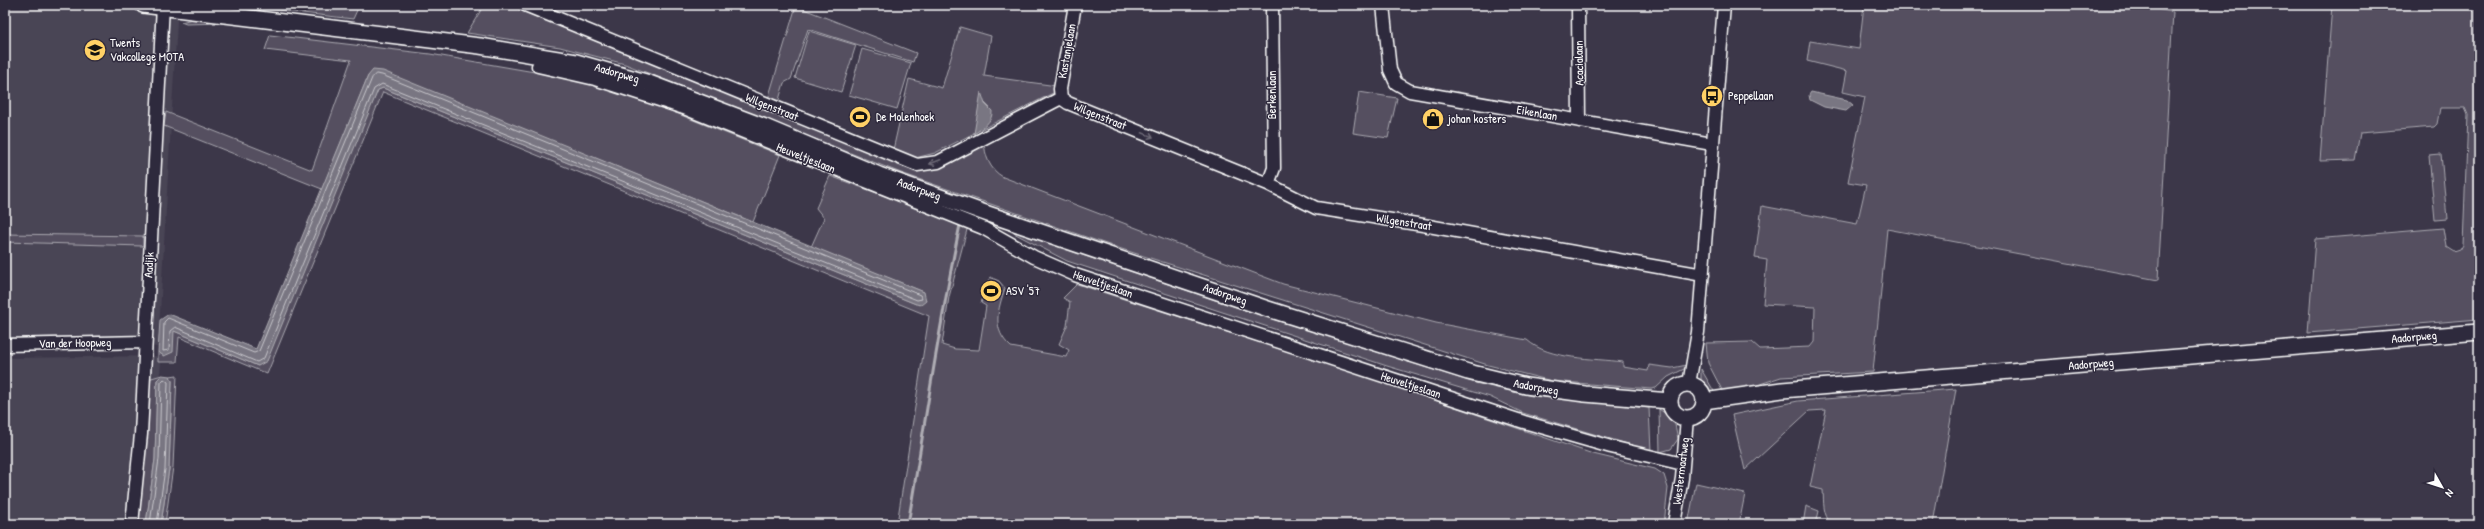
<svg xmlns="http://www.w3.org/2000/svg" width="2484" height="529" font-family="'Patrick Hand',sans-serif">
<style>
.built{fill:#494455}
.green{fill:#555060;stroke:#aaa8b0;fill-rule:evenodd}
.water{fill:#797682;stroke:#afadb4}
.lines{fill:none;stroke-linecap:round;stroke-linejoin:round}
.shore{stroke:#c9c8cd;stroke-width:1}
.stream{stroke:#afadb4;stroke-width:3}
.minor-casing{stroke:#fff;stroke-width:15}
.major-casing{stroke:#fff;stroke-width:18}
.minor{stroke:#2f2a3d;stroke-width:12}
.major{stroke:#2f2a3d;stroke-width:15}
.oneway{stroke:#6d6a77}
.labels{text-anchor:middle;stroke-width:3;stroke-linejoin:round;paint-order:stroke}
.poi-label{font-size:12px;fill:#fff;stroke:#2f2a3d;text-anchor:start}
.street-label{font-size:12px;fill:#fff;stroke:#2f2a3d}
</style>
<rect width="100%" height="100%" fill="#3c3749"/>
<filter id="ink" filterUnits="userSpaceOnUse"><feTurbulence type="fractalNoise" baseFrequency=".025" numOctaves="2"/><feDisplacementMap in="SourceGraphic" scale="8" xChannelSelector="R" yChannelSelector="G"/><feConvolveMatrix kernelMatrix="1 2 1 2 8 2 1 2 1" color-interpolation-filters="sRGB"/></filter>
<g filter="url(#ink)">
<!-- built -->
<path class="built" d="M 5,5 L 178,5 L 158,347 L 117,344 L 5,346 Z
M 162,356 L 142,524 L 5,524 L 5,358 Z"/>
<!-- green -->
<path class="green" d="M 261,5 L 349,5 L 358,8 L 353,19 L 260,8 Z
M 484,5 L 515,5 L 905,167 L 914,169 L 984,141 C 985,156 989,169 1003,177 L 1283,284 L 1436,323 L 1527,340 C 1549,360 1594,358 1623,362 L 1623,367 L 1648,371 L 1649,365 L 1672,368 L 1687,365 L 1686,368 L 1668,377 L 1656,388 L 1651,389 L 1552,381 L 1488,365 L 1109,245 L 901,173 L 625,64 L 560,47 L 467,33 Z
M 1864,5 L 2131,5 L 2173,12 L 2158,280 L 1887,229 L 1873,372 L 1781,377 L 1748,388 L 1723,392 L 1708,363 L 1706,343 L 1752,342 L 1760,349 L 1810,347 L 1814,342 L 1815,307 L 1763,304 L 1767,260 L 1755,258 L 1762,206 L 1857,224 L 1866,185 L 1848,182 L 1865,97 L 1843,92 L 1847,71 L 1807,61 L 1810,41 L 1859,49 Z
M 2332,5 L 2479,5 L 2479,319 L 2308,333 L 2315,239 L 2443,228 L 2446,247 L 2454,252 L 2460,250 L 2463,245 L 2468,115 L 2465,108 L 2440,108 L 2437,124 L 2434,127 L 2360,133 L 2355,160 L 2320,161 Z
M 796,6 L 916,53 L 913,62 L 808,29 L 791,79 L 784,83 L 778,103 L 768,99 Z
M 192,19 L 226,23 L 186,24 L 181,22 Z
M 960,27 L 991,36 L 984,76 L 1057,86 L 1055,92 L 935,153 L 915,158 L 893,150 L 909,79 L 942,88 ZM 985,103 L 990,108 L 974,133 Z
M 809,31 L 856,45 L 841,92 L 795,78 Z
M 270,35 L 430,54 L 575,79 L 651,103 L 780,155 L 753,222 L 595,158 L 368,76 L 322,189 L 164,126 L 166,112 L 312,170 L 351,60 L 265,50 Z
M 862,49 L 911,63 L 897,109 L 849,95 Z
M 383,88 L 916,304 L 924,292 L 811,247 L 824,218 L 816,208 L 830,176 L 968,226 L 949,297 L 942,345 L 955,349 L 979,350 L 986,306 L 981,303 L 990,277 L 999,281 L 1005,288 C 998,310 991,329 1011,347 L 1066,357 L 1069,350 L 1059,344 L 1067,326 L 1070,302 L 1063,298 L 1077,284 L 1352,372 L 1593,454 L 1655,469 L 1664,475 L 1668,488 L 1664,524 L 897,524 L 929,316 L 383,92 L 267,374 L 179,337 L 177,362 L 158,362 L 158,352 L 164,356 L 174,331 L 258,366 L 378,90 Z
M 1359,92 L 1397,98 L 1388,138 L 1353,133 Z
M 2441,154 L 2447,219 L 2435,220 L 2429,155 Z
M 1008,230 L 1254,313 L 1475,383 L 1532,396 L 1649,408 L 1651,451 L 1523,413 L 1490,397 L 1387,366 L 1067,261 Z
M 5,234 L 143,236 L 143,246 L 5,242 Z
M 1701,369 L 1715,393 L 1706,391 L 1701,385 Z
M 162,375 L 157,380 L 155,459 L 146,524 L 136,524 L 145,455 L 148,379 Z
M 177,375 L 173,467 L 165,524 L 161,524 L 169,469 L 172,381 L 170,376 Z
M 1956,389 L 1933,524 L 1832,524 C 1822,515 1824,502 1823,490 L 1810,487 L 1826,410 L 1809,411 L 1745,470 L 1732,415 L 1798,401 Z
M 1659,409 L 1674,420 L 1678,439 L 1671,449 L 1660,452 Z
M 1696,483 L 1745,494 L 1739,524 L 1688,524 Z
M 1806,506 L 1819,511 L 1816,524 L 1803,524 Z"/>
<!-- water -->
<path class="water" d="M 373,70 L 383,71 L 924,292 L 926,301 L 921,305 L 916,304 L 383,88 L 378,90 L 267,361 L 258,366 L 174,331 L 173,352 L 164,356 L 158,352 L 160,320 L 169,314 L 256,349 L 368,76 Z
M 981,92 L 985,104 L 992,111 C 993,122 982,128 974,134 Z
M 1811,92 L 1847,100 L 1853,105 L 1846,111 L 1824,107 L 1810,100 L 1809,95 Z
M 162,375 L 170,376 L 172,381 L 169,469 L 161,524 L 146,524 L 155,459 L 157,380 Z"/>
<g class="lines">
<!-- shore -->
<path class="shore" d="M 376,74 L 382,75 L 920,295 L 922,299 L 917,300 L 382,84 L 374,89 L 264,358 L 257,362 L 175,327 L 170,331 L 169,350 L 163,351 L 164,322 L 168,318 L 254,353 L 259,351 L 372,78 Z
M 150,524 L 159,459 L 161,382 L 164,379 L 168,382 L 165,469 L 157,524"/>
<!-- stream -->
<path class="stream" d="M 908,524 C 925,424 939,324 960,225"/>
<!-- minor casing -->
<g class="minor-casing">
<path id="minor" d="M 525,5 L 917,165 L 938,162 L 1061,98
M 1383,5 L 1390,70 L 1396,83 L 1410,91 L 1712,144
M 1578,5 L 1579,121
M 538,66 L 595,79 L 684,108 L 983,228 L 1034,257 L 1075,275 L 1524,422 L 1611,447 L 1683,464
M 1061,98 L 1068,103 L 1268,184 L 1316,208 L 1423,225 L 1703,275
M 1061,98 L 1060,89 L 1075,5
M 1268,184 L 1274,168 L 1272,5
M 5,345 L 145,342
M 1689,384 L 1698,332 L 1724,5
M 132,524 L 141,434 L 163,5
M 1674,524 L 1682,478 L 1687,418"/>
</g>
<!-- major casing -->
<g class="major-casing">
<path id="major" d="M 143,5 L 480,46 L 576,62 L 649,83 L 765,127 L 879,175 L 988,214 L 1268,309 L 1468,372 L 1526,386 L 1585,394 L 1670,401
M1670 401a17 17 0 1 1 34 0a17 17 0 1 1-34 0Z
M 1704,401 L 1782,390 L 2479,332"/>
</g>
<!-- minor -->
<use href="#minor" class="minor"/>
<!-- major -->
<use href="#major" class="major"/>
</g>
<!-- one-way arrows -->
<defs><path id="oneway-shaft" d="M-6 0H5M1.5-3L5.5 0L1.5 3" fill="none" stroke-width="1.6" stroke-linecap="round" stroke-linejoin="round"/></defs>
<g class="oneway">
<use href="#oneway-shaft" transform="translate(1148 135) rotate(22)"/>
<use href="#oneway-shaft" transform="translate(935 162) rotate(159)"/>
</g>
</g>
<!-- icons -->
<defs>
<g id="school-disc" transform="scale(1.15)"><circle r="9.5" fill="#ffd166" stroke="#2f2a3d"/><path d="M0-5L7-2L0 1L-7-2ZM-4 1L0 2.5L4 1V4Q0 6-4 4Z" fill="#111"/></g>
<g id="bus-disc" transform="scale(1.15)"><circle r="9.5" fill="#ffd166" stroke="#2f2a3d"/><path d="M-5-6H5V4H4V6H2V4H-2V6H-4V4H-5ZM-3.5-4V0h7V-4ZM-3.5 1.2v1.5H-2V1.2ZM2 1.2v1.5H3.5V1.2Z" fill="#111"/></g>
<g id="stadium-disc" transform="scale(1.15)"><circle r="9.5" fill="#ffd166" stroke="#2f2a3d"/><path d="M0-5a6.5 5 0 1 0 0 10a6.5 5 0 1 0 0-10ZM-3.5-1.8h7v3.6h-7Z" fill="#111"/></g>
<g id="shop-disc" transform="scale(1.15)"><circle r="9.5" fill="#ffd166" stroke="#2f2a3d"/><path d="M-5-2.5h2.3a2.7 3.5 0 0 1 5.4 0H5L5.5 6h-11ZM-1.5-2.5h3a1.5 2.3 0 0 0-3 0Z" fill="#111"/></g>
</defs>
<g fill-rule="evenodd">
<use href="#school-disc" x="95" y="50"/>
<use href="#bus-disc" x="1712" y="96"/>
<use href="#stadium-disc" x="860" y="117"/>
<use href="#shop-disc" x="1433" y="119"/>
<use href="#stadium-disc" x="991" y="291"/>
</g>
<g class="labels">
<!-- poi labels -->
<g class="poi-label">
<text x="110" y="47">Twents<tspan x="110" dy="14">Vakcollege MOTA</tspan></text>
<text x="1728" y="100">Peppellaan</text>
<text x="876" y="121">De Molenhoek</text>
<text x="1448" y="123">johan kosters</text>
<text x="1006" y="295">ASV '57</text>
</g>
<!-- street labels -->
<g class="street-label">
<text transform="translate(1067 51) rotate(-80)" y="4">Kastanjelaan</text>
<text transform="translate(1579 63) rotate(-91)" y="4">Acacialaan</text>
<text transform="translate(617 73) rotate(16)" y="4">Aadorpweg</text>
<text transform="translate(1272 95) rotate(-90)" y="4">Berkenlaan</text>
<text transform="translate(772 107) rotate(22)" y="4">Wilgenstraat</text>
<text transform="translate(1537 113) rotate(10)" y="4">Eikenlaan</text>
<text transform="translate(1100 116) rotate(22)" y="4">Wilgenstraat</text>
<text transform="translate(806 158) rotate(22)" y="4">Heuveltjeslaan</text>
<text transform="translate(919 189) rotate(20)" y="4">Aadorpweg</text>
<text transform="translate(1404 222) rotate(9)" y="4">Wilgenstraat</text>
<text transform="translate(149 265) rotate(-87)" y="4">Aadijk</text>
<text transform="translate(1103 284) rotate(19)" y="4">Heuveltjeslaan</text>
<text transform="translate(1225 294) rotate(19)" y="4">Aadorpweg</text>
<text transform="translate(2414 337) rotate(-5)" y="4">Aadorpweg</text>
<text transform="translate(75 343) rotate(-1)" y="4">Van der Hoopweg</text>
<text transform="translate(2091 364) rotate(-5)" y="4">Aadorpweg</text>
<text transform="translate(1411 385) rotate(18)" y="4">Heuveltjeslaan</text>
<text transform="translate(1536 387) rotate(10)" y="4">Aadorpweg</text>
<text transform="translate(1681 471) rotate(-83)" y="4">Westermaatweg</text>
</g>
</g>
<!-- margin -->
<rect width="2484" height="529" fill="none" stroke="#2f2a3d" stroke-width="20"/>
<rect x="10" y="10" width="2464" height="509" fill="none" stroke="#fff" stroke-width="1.5" filter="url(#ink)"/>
<!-- north arrow -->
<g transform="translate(2442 487) rotate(129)" stroke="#2f2a3d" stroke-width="3" paint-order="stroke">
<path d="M0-3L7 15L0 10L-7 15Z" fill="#ffffff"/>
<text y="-6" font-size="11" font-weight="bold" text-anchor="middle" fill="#ffffff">N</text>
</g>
</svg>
